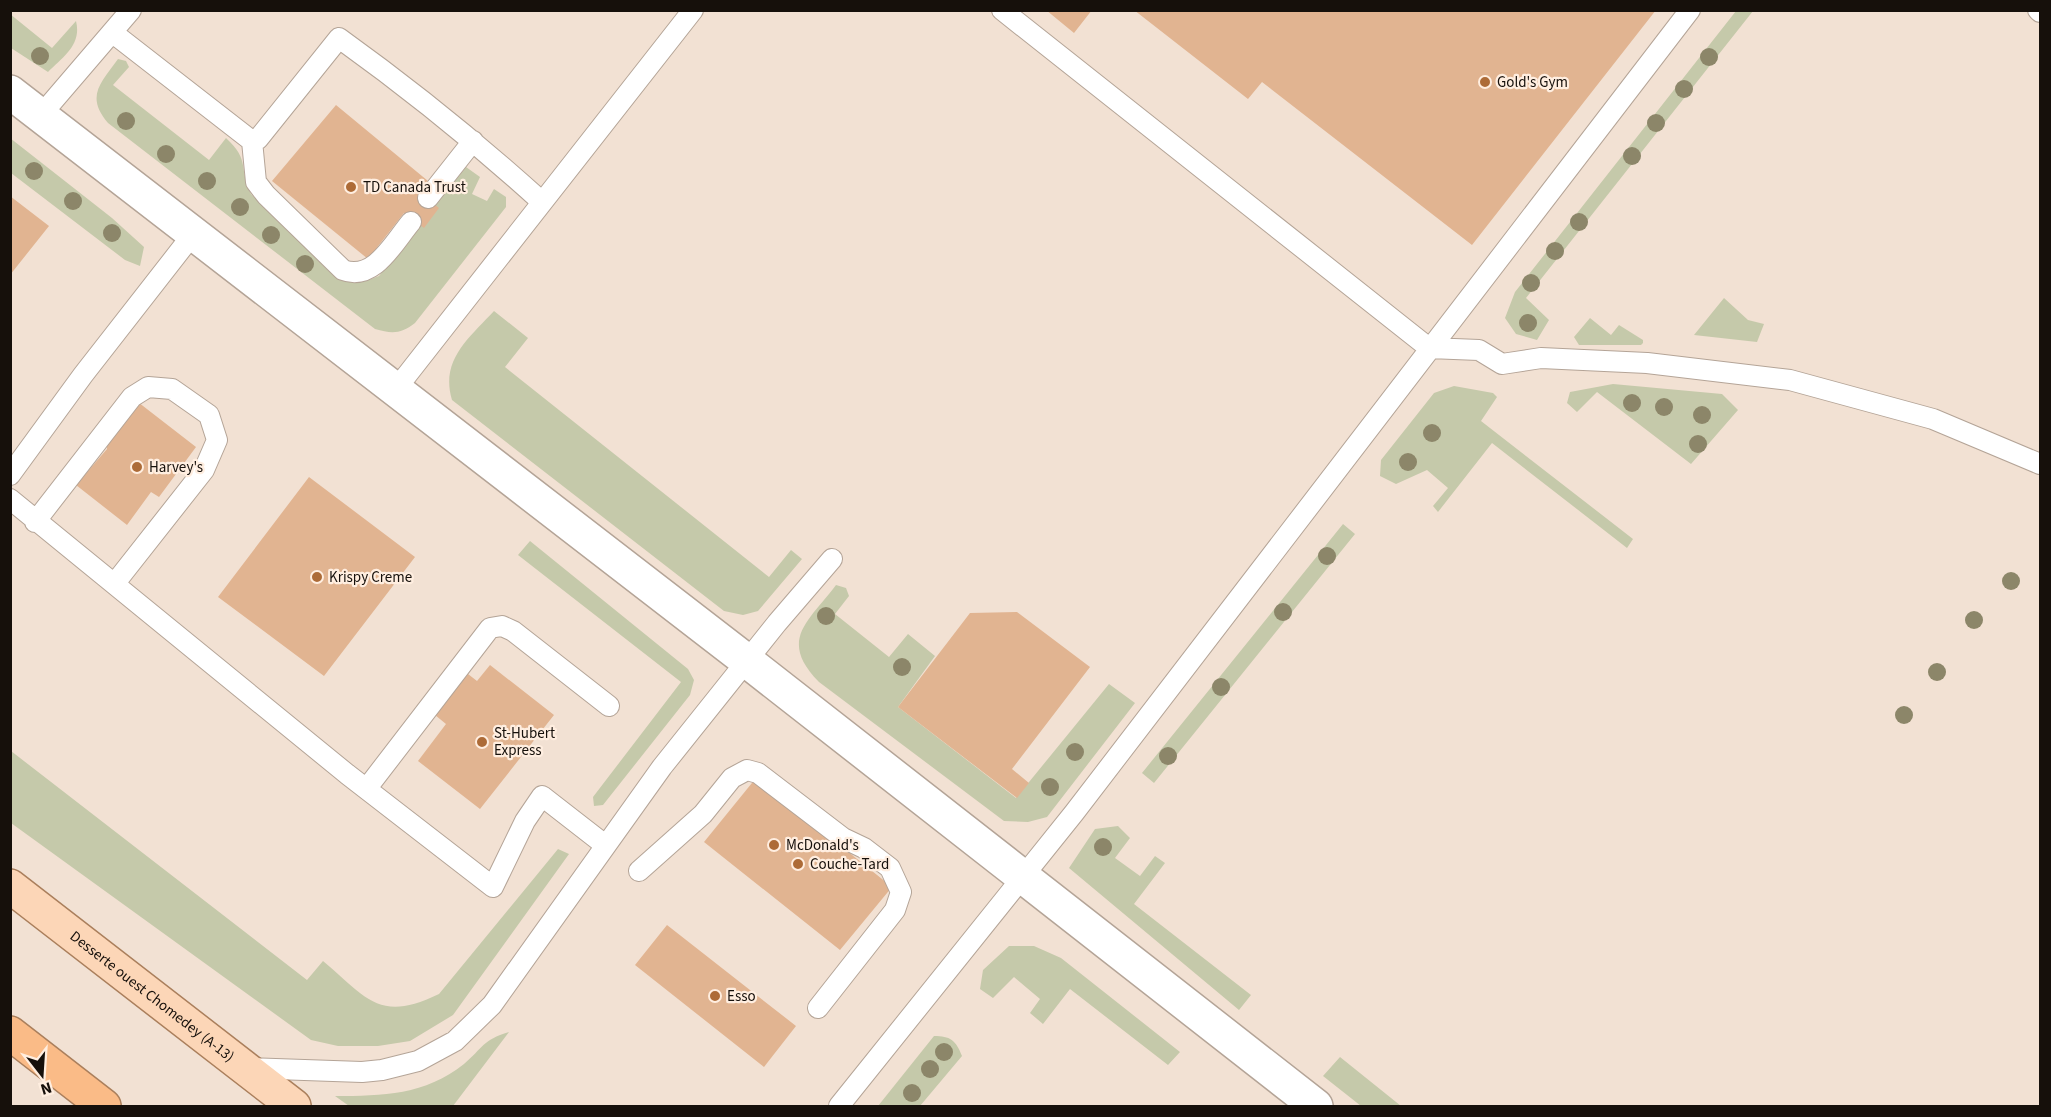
<svg xmlns="http://www.w3.org/2000/svg" width="2051" height="1117" font-family="'Source Sans 3',sans-serif">
<style>
.green{fill:#c5c9aa}
.building{fill:#e1b491}
.lines{fill:none;stroke-linecap:round;stroke-linejoin:round}
.lane-casing{stroke:#b4a497;stroke-width:22}
.street-casing{stroke:#b4a497;stroke-width:36}
.primary-casing{stroke:#aa7f5c;stroke-width:36}
.highway-casing{stroke:#aa7f5c;stroke-width:36}
.lane{stroke:#fff;stroke-width:20}
.street{stroke:#fff;stroke-width:33}
.primary{stroke:#fcd6b7;stroke-width:33}
.highway{stroke:#fabb87;stroke-width:33}
.tree{fill:#8c8669}
.poi-dot{fill:#ad6b37;stroke:#ffeee0;stroke-width:2}
.labels{text-anchor:middle;stroke-width:4.5;stroke-linejoin:round;paint-order:stroke}
.poi-label{font-size:15px;fill:#16100b;stroke:#ffeee0;text-anchor:start}
.street-label{font-size:15px;fill:#16100b;stroke:#ffeee0}
</style>
<rect width="100%" height="100%" fill="#f2e1d3"/>
<!-- green -->
<path class="green" d="M 1736,11 L 1753,11 L 1526,298 L 1549,320 L 1537,340 L 1516,334 L 1505,318 L 1515,292 Z
M 10,14 L 52,48 L 76,21 C 82,45 63,57 48,72 L 11,48 Z
M 118,59 L 126,61 L 129,67 L 113,85 L 209,160 L 226,138 C 251,161 238,168 251,194 L 338,278 C 355,284 363,283 379,276 L 466,167 L 480,177 L 472,194 L 487,201 L 494,189 L 506,197 L 506,207 L 415,323 C 401,334 392,334 375,329 L 108,123 C 85,96 101,83 118,59 Z
M 10,138 L 112,218 L 144,247 L 140,266 L 125,260 L 11,173 Z
M 1724,298 L 1748,320 L 1764,324 L 1757,342 L 1694,335 Z
M 494,311 L 528,338 L 505,367 L 769,577 L 791,550 L 802,559 L 758,611 L 743,615 L 724,611 L 452,400 C 440,360 469,338 494,311 Z
M 1590,318 L 1611,335 L 1619,325 L 1643,340 L 1643,343 L 1641,345 L 1579,345 L 1574,337 Z
M 1613,384 L 1722,394 L 1738,410 L 1691,464 L 1597,392 L 1577,412 L 1567,403 L 1570,392 Z
M 1454,386 L 1493,393 L 1497,397 L 1481,421 L 1633,539 L 1627,548 L 1492,443 L 1438,512 L 1433,506 L 1448,488 L 1427,470 L 1396,484 L 1380,476 L 1381,460 L 1434,393 Z
M 1343,524 L 1355,534 L 1154,783 L 1142,773 Z
M 530,541 L 688,669 L 694,680 L 690,695 L 603,805 L 594,806 L 593,797 L 681,682 L 518,555 Z
M 836,585 L 846,588 L 849,596 L 835,614 L 889,657 L 908,634 L 935,656 L 898,707 L 1016,798 L 1109,684 L 1135,703 L 1047,817 L 1028,822 L 1004,821 L 819,682 C 778,640 808,622 836,585 Z
M 11,751 L 307,980 L 323,961 C 367,998 379,1023 439,994 L 558,849 L 569,854 L 453,1015 L 410,1041 L 378,1046 L 338,1046 L 311,1040 L 11,823 Z
M 1118,826 L 1130,838 L 1115,858 L 1140,876 L 1155,856 L 1165,863 L 1134,904 L 1251,995 L 1239,1010 L 1069,868 L 1095,829 Z
M 1009,946 L 1034,946 L 1061,958 L 1180,1052 L 1168,1065 L 1070,989 L 1043,1024 L 1030,1013 L 1040,999 L 1014,977 L 993,998 L 980,989 L 983,970 Z
M 509,1032 L 453,1106 L 349,1106 L 335,1096 C 383,1096 425,1095 464,1064 C 483,1048 482,1040 509,1032 Z
M 934,1036 C 950,1036 956,1040 962,1056 L 920,1106 L 878,1106 Z
M 1340,1057 L 1401,1106 L 1361,1106 L 1323,1076 Z"/>
<!-- building -->
<path class="building" d="M 1046,10 L 1092,10 L 1074,33 Z
M 1134,10 L 1656,10 L 1472,245 L 1262,82 L 1248,99 Z
M 336,105 L 428,181 L 419,192 L 439,208 L 424,228 L 404,213 L 368,259 L 272,181 Z
M 10,196 L 49,226 L 10,275 Z
M 134,399 L 196,447 L 159,497 L 151,492 L 127,525 L 76,485 L 107,449 L 106,437 Z
M 309,477 L 415,557 L 324,676 L 218,597 Z
M 1017,612 L 1090,667 L 1012,769 L 1029,783 L 1017,798 L 898,707 L 970,613 Z
M 490,665 L 554,715 L 480,809 L 418,761 L 446,724 L 435,715 L 468,674 L 477,681 Z
M 756,778 L 892,887 L 840,950 L 704,842 Z
M 667,925 L 796,1026 L 764,1067 L 635,965 Z"/>
<g class="lines">
<!-- lane casing -->
<g class="lane-casing">
<path id="lane" d="M 1002,10 L 1429,348 L 1479,350 L 1502,364 L 1541,358 L 1647,363 L 1790,380 L 1933,419 L 2040,464
M 2038,10 L 2040,12
M 113,33 L 252,141 L 258,139 L 339,38 C 410,89 477,143 542,202
M 41,115 L 131,10
M 252,141 L 256,182 L 266,195 L 343,270 C 374,282 394,242 411,222
M 428,198 L 473,141
M 396,389 L 693,10
M 10,475 L 83,375 L 193,234
M 10,499 L 347,774 L 493,887 L 525,821 L 542,796 L 605,845
M 35,522 L 132,397 L 148,387 L 172,389 L 209,415 L 217,440 L 204,470 L 115,583
M 367,788 L 490,628 L 502,626 L 513,631 L 609,706
M 639,871 L 703,814 L 732,778 L 747,770 L 758,773 L 843,838 L 864,848 L 890,868 L 901,892 L 895,910 L 818,1008
M 246,1068 L 362,1072 L 382,1070 L 418,1061 L 455,1041 L 492,1005 L 662,767 L 777,623 L 832,559
M 839,1106 L 1074,813 L 1690,10"/>
</g>
<!-- street casing -->
<g class="street-casing">
<path id="street" d="M 10,92 L 747,661 L 1316,1106"/>
</g>
<!-- primary casing -->
<g class="primary-casing">
<g id="primary">
<path id="s1" d="M 10,886 L 294,1106"/>
</g>
</g>
<!-- highway casing -->
<g class="highway-casing">
<path id="highway" d="M 10,1033 L 104,1106"/>
</g>
<!-- lane -->
<use href="#lane" class="lane"/>
<!-- street -->
<use href="#street" class="street"/>
<!-- primary -->
<use href="#primary" class="primary"/>
<!-- highway -->
<use href="#highway" class="highway"/>
</g>
<!-- trees -->
<g class="tree">
<circle cx="40" cy="56" r="9"/>
<circle cx="1709" cy="57" r="9"/>
<circle cx="1684" cy="89" r="9"/>
<circle cx="126" cy="121" r="9"/>
<circle cx="1656" cy="123" r="9"/>
<circle cx="166" cy="154" r="9"/>
<circle cx="1632" cy="156" r="9"/>
<circle cx="34" cy="171" r="9"/>
<circle cx="207" cy="181" r="9"/>
<circle cx="73" cy="201" r="9"/>
<circle cx="240" cy="207" r="9"/>
<circle cx="1579" cy="222" r="9"/>
<circle cx="112" cy="233" r="9"/>
<circle cx="271" cy="235" r="9"/>
<circle cx="1555" cy="251" r="9"/>
<circle cx="305" cy="264" r="9"/>
<circle cx="1531" cy="283" r="9"/>
<circle cx="1528" cy="323" r="9"/>
<circle cx="1632" cy="403" r="9"/>
<circle cx="1664" cy="407" r="9"/>
<circle cx="1702" cy="415" r="9"/>
<circle cx="1432" cy="433" r="9"/>
<circle cx="1698" cy="444" r="9"/>
<circle cx="1408" cy="462" r="9"/>
<circle cx="1327" cy="556" r="9"/>
<circle cx="2011" cy="581" r="9"/>
<circle cx="1283" cy="612" r="9"/>
<circle cx="826" cy="616" r="9"/>
<circle cx="1974" cy="620" r="9"/>
<circle cx="902" cy="667" r="9"/>
<circle cx="1937" cy="672" r="9"/>
<circle cx="1221" cy="687" r="9"/>
<circle cx="1904" cy="715" r="9"/>
<circle cx="1075" cy="752" r="9"/>
<circle cx="1168" cy="756" r="9"/>
<circle cx="1050" cy="787" r="9"/>
<circle cx="1103" cy="847" r="9"/>
<circle cx="944" cy="1052" r="9"/>
<circle cx="930" cy="1069" r="9"/>
<circle cx="912" cy="1093" r="9"/>
</g>
<!-- markers -->
<g class="poi-dot">
<circle cx="1485" cy="82" r="6"/>
<circle cx="351" cy="187" r="6"/>
<circle cx="137" cy="467" r="6"/>
<circle cx="317" cy="577" r="6"/>
<circle cx="482" cy="742" r="6"/>
<circle cx="774" cy="845" r="6"/>
<circle cx="798" cy="864" r="6"/>
<circle cx="715" cy="996" r="6"/>
</g>
<g class="labels">
<!-- poi labels -->
<g class="poi-label">
<text x="1497" y="87">Gold's Gym</text>
<text x="363" y="192">TD Canada Trust</text>
<text x="149" y="472">Harvey's</text>
<text x="329" y="582">Krispy Creme</text>
<text x="494" y="738">St-Hubert<tspan x="494" dy="17">Express</tspan></text>
<text x="786" y="850">McDonald's</text>
<text x="810" y="869">Couche-Tard</text>
<text x="727" y="1001">Esso</text>
</g>
<!-- street labels -->
<g class="street-label">
<text dy="5" stroke="none"><textPath href="#s1" startOffset="180">Desserte ouest Chomedey (A-13)</textPath></text>
</g>
</g>
<!-- border -->
<rect width="2051" height="1117" fill="none" stroke="#16100b" stroke-width="24"/>
<!-- north arrow -->
<g transform="translate(42 1075) rotate(163)" stroke="#ffeee0" stroke-width="4.5" paint-order="stroke">
<path d="M0-4.5L10 22L0 15L-10 22Z" fill="#16100b"/>
<text y="-9" font-size="16" font-weight="bold" text-anchor="middle" fill="#16100b">N</text>
</g>
</svg>
